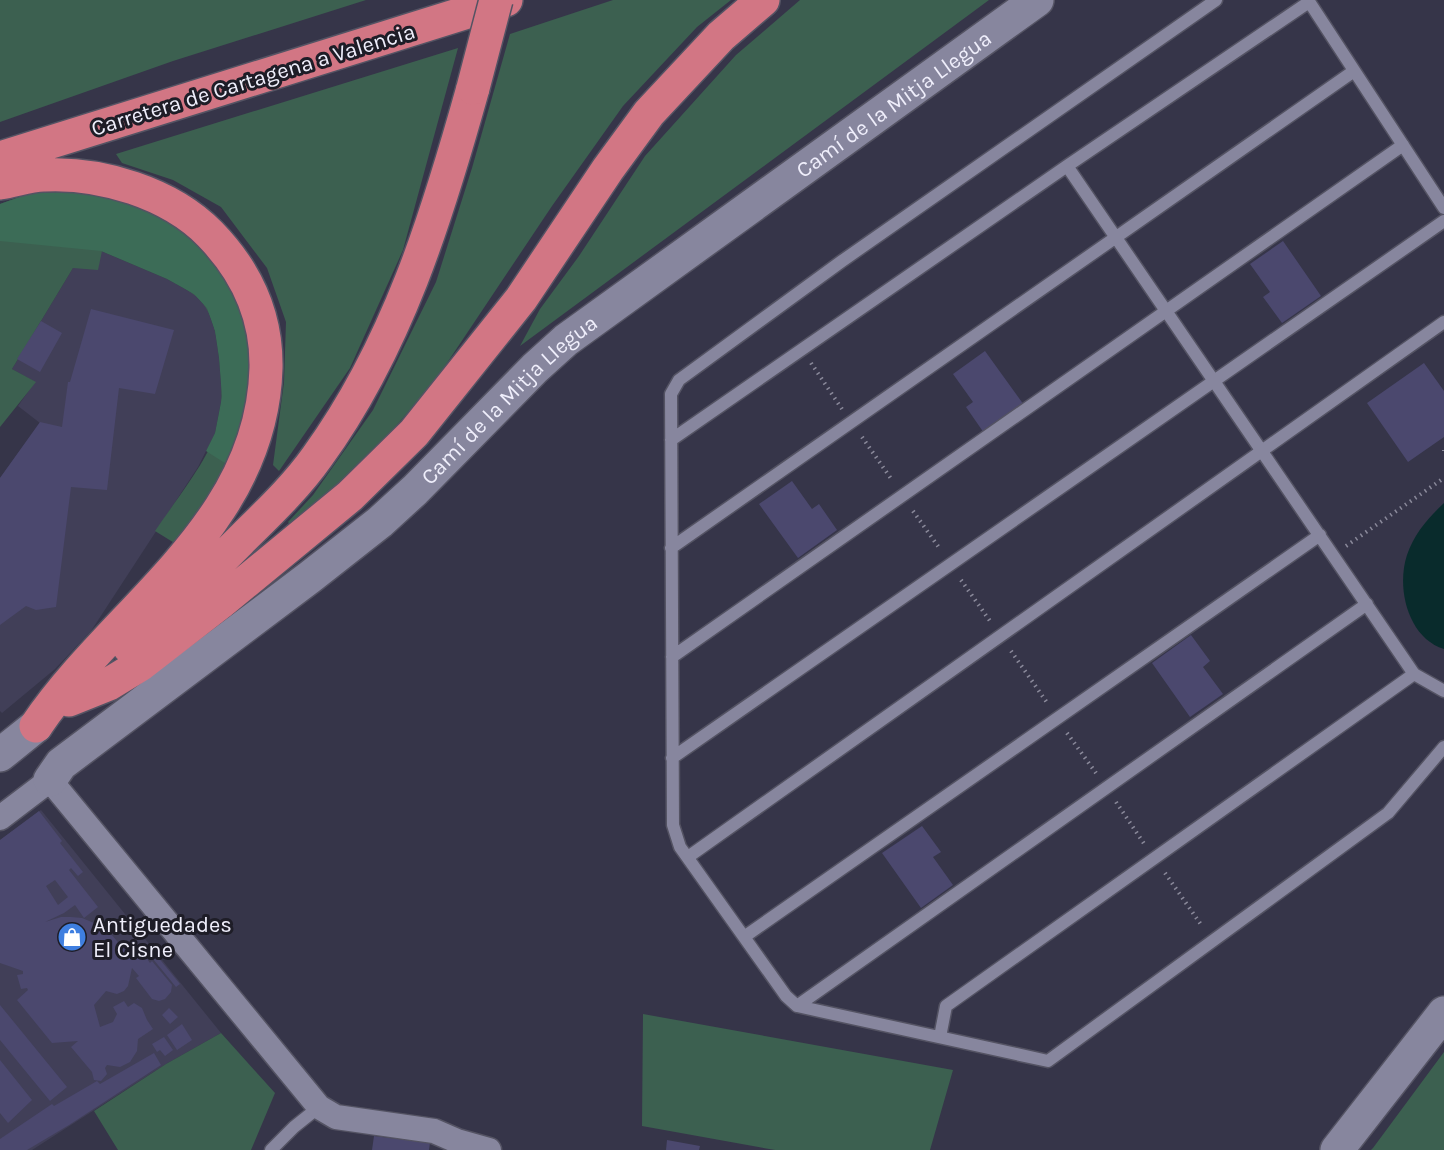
<svg xmlns="http://www.w3.org/2000/svg" width="1444" height="1150" font-family="Karla,sans-serif">
<style>
.built{fill:#413f58}
.green{fill:#3c6050}
.forest{fill:#3c6c57}
.water{fill:#092b2c}
.building{fill:#4b486e;fill-rule:evenodd}
.lines{fill:none;stroke-linecap:round;stroke-linejoin:round}
.lane-casing{stroke:#545363;stroke-width:15}
.street-casing{stroke:#545363;stroke-width:27}
.secondary-casing{stroke:#545363;stroke-width:36}
.highway-casing{stroke:#545363;stroke-width:36}
.path{stroke:#8a899a;stroke-width:4;stroke-dasharray:1.5 4.5;stroke-linecap:butt}
.lane{stroke:#87869e;stroke-width:12}
.street{stroke:#87869e;stroke-width:24}
.secondary{stroke:#87869e;stroke-width:33}
.highway{stroke:#d27684;stroke-width:33}
.highway-bridge-casing{stroke:#545363;stroke-width:36;stroke-linecap:butt}
.highway-bridge{stroke:#d27684;stroke-width:33}
.labels{text-anchor:middle;stroke-width:6;stroke-linejoin:round;paint-order:stroke}
.street-label{font-size:22px;fill:#efeefb;stroke:#1e1d27}
.poi-label{font-size:22px;fill:#efeefb;stroke:#1e1d27;text-anchor:start}
</style>
<rect width="100%" height="100%" fill="#363549"/>
<!-- built -->
<path class="built" d="M 101,251 L 167,279 L 194,294 L 207,308 L 215,331 L 219,358 L 222,397 L 215,433 L 198,467 L 91,631 L 55,669 L 2,713 L 0,711 L 0,478 L 40,423 L 18,406 L 35,382 L 12,369 L 73,268 Z
M 41,810 L 221,1033 L 166,1064 L 32,1150 L 0,1150 L 0,840 Z"/>
<!-- green -->
<path class="green" d="M 0,0 L 366,0 L 173,61 L 0,122 Z
M 613,0 L 731,0 L 697,27 L 623,106 L 552,206 L 437,378 L 374,452 L 293,528 L 288,522 L 313,495 L 373,410 L 436,282 L 472,168 L 510,34 Z
M 800,0 L 989,0 L 520,346 L 540,309 L 579,256 L 645,156 L 736,55 Z
M 458,48 L 403,250 L 350,368 L 279,471 L 273,465 L 284,382 L 286,322 L 267,268 L 221,207 L 173,180 L 122,163 L 116,154 Z
M 68,192 L 227,273 L 237,449 L 212,492 L 176,544 L 155,531 C 173,504 206,463 216,433 C 224,406 222,374 218,346 C 215,327 210,306 193,294 C 167,274 132,264 102,251 L 98,270 L 73,268 L 12,369 L 36,382 L 0,427 L 0,204 L 31,193 Z
M 643,1014 L 953,1070 L 930,1150 L 775,1150 L 642,1126 Z
M 221,1033 L 275,1093 L 251,1150 L 118,1150 L 94,1111 L 166,1064 Z
M 1444,1052 L 1444,1150 L 1371,1150 L 1373,1148 Z"/>
<!-- forest -->
<path class="forest" d="M 68,192 L 120,198 L 187,230 L 227,273 L 247,312 L 252,356 L 249,413 L 228,465 L 206,451 L 215,433 L 222,397 L 219,358 L 215,331 L 207,308 L 194,294 L 167,279 L 101,251 L 0,241 L 0,204 L 31,193 Z"/>
<!-- water -->
<path class="water" d="M 1444,503 L 1444,649 C 1408,638 1396,588 1407,555 C 1414,534 1428,518 1444,503 Z"/>
<!-- building -->
<path class="building" d="M 1283,241 L 1321,296 L 1282,323 L 1263,297 L 1270,292 L 1250,264 Z
M 91,309 L 174,330 L 155,394 L 119,388 L 107,490 L 71,487 L 56,607 L 36,610 L 26,606 L 0,625 L 0,478 L 40,422 L 62,427 L 68,382 L 70,382 Z
M 41,321 L 62,333 L 40,372 L 17,359 Z
M 985,351 L 1024,405 L 984,433 L 966,407 L 973,402 L 953,374 Z
M 1424,363 L 1444,391 L 1444,437 L 1408,462 L 1367,403 Z
M 792,481 L 812,509 L 819,504 L 837,530 L 798,558 L 759,504 Z
M 1191,635 L 1210,661 L 1203,667 L 1223,694 L 1190,717 L 1152,663 Z
M 39,811 L 62,841 L 60,843 L 83,872 L 78,876 L 71,868 L 69,870 L 98,907 L 84,918 L 75,905 L 64,913 L 45,922 L 61,917 L 71,917 L 82,918 L 99,925 L 110,933 L 130,956 L 140,949 L 150,963 L 152,961 L 172,985 L 171,992 L 165,999 L 159,1001 L 152,999 L 136,978 L 139,976 L 132,968 L 128,986 L 124,991 L 117,994 L 106,991 L 94,1005 L 100,1027 L 113,1022 L 117,1014 L 113,1007 L 124,1001 L 128,1007 L 134,1003 L 142,1008 L 147,1020 L 153,1029 L 138,1039 L 137,1051 L 130,1062 L 120,1067 L 107,1065 L 105,1068 L 107,1074 L 101,1081 L 94,1080 L 92,1072 L 71,1047 L 78,1041 L 52,1043 L 17,1000 L 28,990 L 27,988 L 21,989 L 17,975 L 23,974 L 23,971 L 0,963 L 0,840 ZM 55,880 L 68,897 L 58,905 L 46,886 Z
M 922,826 L 941,852 L 933,857 L 953,885 L 921,908 L 882,853 Z
M 148,945 L 180,984 L 176,987 L 144,948 Z
M 0,1005 L 67,1087 L 50,1101 L 0,1040 Z
M 169,1008 L 178,1017 L 170,1024 L 162,1015 Z
M 182,1024 L 192,1040 L 177,1050 L 167,1035 Z
M 164,1037 L 173,1050 L 165,1056 L 160,1050 L 157,1052 L 152,1044 Z
M 154,1053 L 161,1065 L 69,1125 L 27,1150 L 0,1150 L 0,1139 L 52,1104 L 54,1106 L 97,1081 L 100,1084 Z
M 0,1060 L 32,1100 L 8,1123 L 0,1113 Z
M 374,1136 L 430,1143 L 429,1150 L 372,1150 Z
M 667,1140 L 700,1146 L 699,1150 L 666,1150 Z"/>
<g class="lines">
<!-- lane casing -->
<g class="lane-casing">
<path id="lane" d="M 1216,0 L 842,261 L 679,380 L 671,394 L 673,825 L 680,847 L 786,996 L 797,1006 L 1048,1061 L 1388,813 L 1444,747
M 1308,0 L 1444,208
M 1067,166 L 1414,674 L 1444,691
M 671,440 L 1067,166 L 1309,2
M 671,548 L 1354,71
M 672,657 L 1403,145
M 672,758 L 1444,221
M 688,857 L 1444,322
M 744,937 L 1320,535
M 797,1006 L 1367,604
M 940,1037 L 946,1006 L 1414,674
M 271,1150 L 294,1127 L 319,1107"/>
</g>
<!-- street casing -->
<g class="street-casing">
<path id="street" d="M 0,818 L 50,780 L 319,1107 L 336,1117 L 434,1131 L 457,1141 L 489,1150"/>
</g>
<!-- secondary casing -->
<g class="secondary-casing">
<g id="secondary">
<path d="M 0,755 L 36,726"/>
<path id="s1" d="M 50,780 L 61,764 L 310,577 L 380,522 L 415,490 L 535,368 L 566,340 L 1037,0"/>
<path d="M 1337,1150 L 1444,1013"/>
</g>
</g>
<!-- highway casing -->
<g class="highway-casing">
<path id="highway" d="M 0,158 L 506,0
M 0,183 C 14,181 30,175 44,175 C 101,172 170,193 210,234 C 246,271 267,316 266,368 C 262,526 115,609 36,726
M 129,647 C 167,613 204,577 240,541 C 267,514 295,488 317,457 C 397,347 437,217 473,88
M 69,700 L 109,684 L 140,665 L 220,603 L 350,496 L 414,433 L 521,299 L 608,169 L 649,113 L 721,36 L 763,0"/>
</g>
<!-- path -->
<path class="path" d="M 811,363 L 842,409
M 862,437 L 892,480
M 1444,450 L 1444,451
M 913,511 L 940,549
M 1346,546 L 1444,478
M 961,580 L 990,621
M 1011,651 L 1048,704
M 1067,733 L 1096,773
M 1116,802 L 1145,845
M 1165,873 L 1202,926"/>
<!-- lane -->
<use href="#lane" class="lane"/>
<!-- street -->
<use href="#street" class="street"/>
<!-- secondary -->
<use href="#secondary" class="secondary"/>
<!-- highway -->
<use href="#highway" class="highway"/>
<!-- highway-bridge casing -->
<g class="highway-bridge-casing">
<path id="highway-bridge" d="M 473,88 L 496,0"/>
</g>
<!-- highway-bridge -->
<use href="#highway-bridge" class="highway-bridge"/>
</g>
<!-- icons -->
<defs>
<g id="shop-disc" transform="scale(1.5)"><circle r="9.5" fill="#3f7fe0" stroke="#1e1d27"/><path d="M-5-2.5h2.3a2.7 3.5 0 0 1 5.4 0H5L5.5 6h-11ZM-1.5-2.5h3a1.5 2.3 0 0 0-3 0Z" fill="#fff"/></g>
</defs>
<g fill-rule="evenodd">
<use href="#shop-disc" x="72" y="937"/>
</g>
<g class="labels">
<!-- street labels -->
<g class="street-label">
<text transform="translate(253 79) rotate(-17)" y="8">Carretera de Cartagena a Valencia</text>
<text dy="8" stroke="none"><textPath href="#s1" startOffset="1084">Camí de la Mitja Llegua</textPath></text>
<text dy="8" stroke="none"><textPath href="#s1" startOffset="598">Camí de la Mitja Llegua</textPath></text>
</g>
<!-- poi labels -->
<g class="poi-label">
<text x="93" y="932">Antiguedades<tspan x="93" dy="25">El Cisne</tspan></text>
</g>
</g>
</svg>
